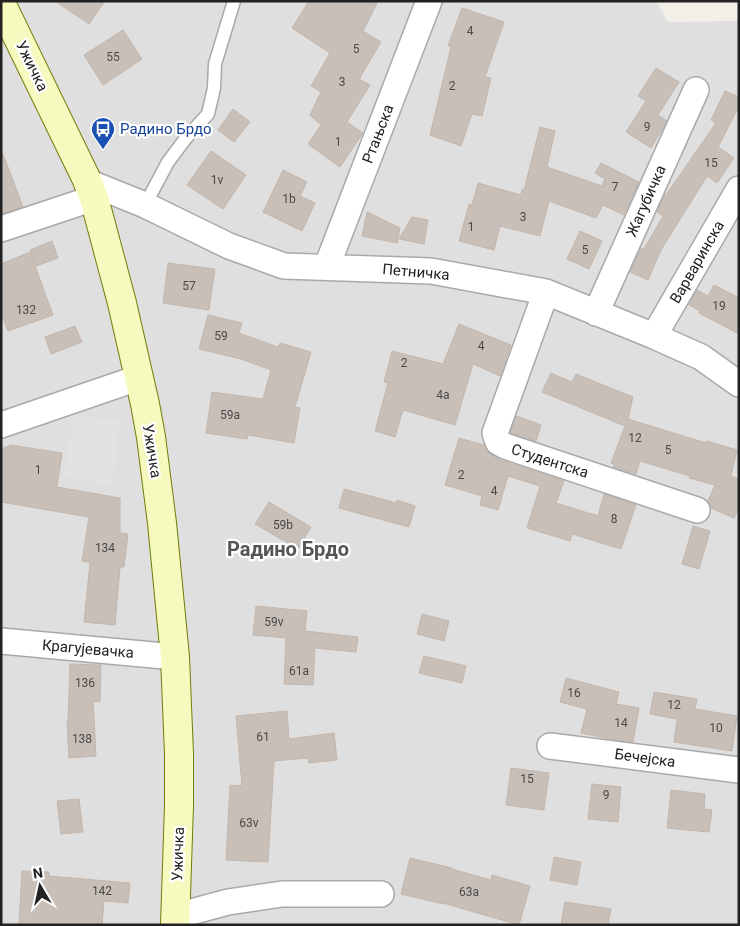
<svg xmlns="http://www.w3.org/2000/svg" width="740" height="926" font-family="Roboto,sans-serif">
<style>
.residential{fill:#e0dfdf}
.parking{fill:#e2e2e2}
.building{fill:#c7bfb8;stroke:#c4b6ab}
.lines{fill:none;stroke-linecap:round;stroke-linejoin:round}
.service-casing{stroke:#a9a9a9;stroke-width:15}
.minor-casing{stroke:#a9a9a9;stroke-width:28}
.secondary-casing{stroke:#707d05;stroke-width:30}
.service{stroke:#fff;stroke-width:12}
.minor{stroke:#fff;stroke-width:25}
.secondary{stroke:#f7fabf;stroke-width:28}
.labels{text-anchor:middle;stroke-width:4.5;stroke-linejoin:round;paint-order:stroke}
.number-label{font-size:12px;fill:#4b4948}
.street-label{font-size:15px;fill:#222;stroke:#fff}
.transit-label{font-size:15px;fill:#164399;stroke:#fff;text-anchor:start}
.district-label{font-size:20px;font-weight:bold;fill:#555;stroke:#fff}
</style>
<rect width="100%" height="100%" fill="#f2efe9"/>
<!-- residential -->
<path class="residential" d="M 1,1 L 656,1 L 668,22 L 739,21 L 739,925 L 1,925 Z"/>
<!-- parking -->
<path class="parking" d="M 74,415 L 120,420 L 112,485 L 64,477 Z"/>
<!-- building -->
<path class="building" d="M 55,1 L 105,1 L 89,24 Z
M 309,1 L 378,1 L 363,31 L 381,42 L 359,79 L 370,85 L 347,122 L 363,133 L 340,167 L 308,144 L 321,125 L 310,115 L 321,92 L 311,86 L 330,53 L 292,28 Z
M 462,8 L 504,22 L 485,77 L 491,78 L 482,116 L 472,114 L 461,146 L 430,135 L 451,47 L 448,46 Z
M 123,30 L 142,59 L 103,85 L 84,55 Z
M 656,68 L 679,82 L 658,115 L 667,121 L 662,130 L 651,148 L 626,132 L 646,101 L 638,96 Z
M 725,91 L 739,97 L 739,106 L 718,147 L 734,158 L 717,183 L 707,176 L 661,250 L 648,280 L 630,272 L 641,248 L 644,249 L 663,216 L 657,212 L 665,194 L 666,195 L 716,123 L 711,120 Z
M 233,109 L 250,122 L 234,142 L 218,130 Z
M 540,127 L 555,131 L 547,167 L 602,186 L 605,179 L 595,173 L 601,163 L 639,182 L 624,215 L 603,205 L 596,218 L 549,201 L 540,236 L 500,226 L 494,250 L 459,241 L 469,204 L 472,205 L 478,183 L 521,195 L 522,189 L 524,190 Z
M 211,151 L 246,175 L 223,209 L 187,185 Z
M 1,154 L 3,154 L 23,207 L 1,214 Z
M 283,170 L 307,182 L 300,196 L 315,203 L 302,231 L 263,212 Z
M 367,212 L 400,228 L 397,243 L 362,236 Z
M 412,217 L 428,220 L 424,244 L 399,239 Z
M 580,231 L 602,241 L 589,269 L 567,259 Z
M 52,241 L 58,258 L 36,266 L 30,250 Z
M 30,252 L 53,315 L 8,331 L 1,313 L 1,264 Z
M 168,263 L 215,269 L 209,310 L 163,303 Z
M 714,285 L 739,298 L 739,334 L 699,313 L 700,311 L 689,305 L 697,290 L 708,296 Z
M 208,315 L 242,323 L 239,333 L 278,347 L 280,343 L 311,352 L 295,407 L 300,408 L 294,443 L 248,435 L 247,439 L 206,433 L 212,392 L 263,399 L 271,370 L 241,359 L 199,349 Z
M 459,324 L 511,345 L 500,376 L 473,364 L 455,425 L 403,410 L 395,437 L 375,431 L 388,383 L 384,382 L 392,351 L 443,364 Z
M 75,326 L 82,342 L 51,354 L 45,337 Z
M 551,373 L 572,382 L 576,374 L 633,397 L 628,419 L 706,443 L 707,441 L 737,450 L 731,476 L 739,479 L 739,507 L 734,518 L 711,508 L 708,501 L 715,485 L 689,478 L 690,476 L 640,461 L 636,474 L 613,467 L 614,464 L 611,463 L 625,426 L 542,392 Z
M 516,416 L 541,425 L 536,441 L 510,433 Z
M 459,438 L 484,445 L 490,454 L 500,460 L 564,481 L 556,503 L 598,516 L 604,494 L 636,505 L 621,549 L 572,534 L 570,541 L 527,528 L 540,486 L 508,476 L 498,510 L 480,505 L 482,496 L 445,485 Z
M 11,445 L 62,453 L 57,487 L 120,498 L 120,533 L 128,534 L 124,567 L 120,567 L 115,625 L 84,622 L 90,562 L 82,561 L 89,517 L 1,502 L 1,449 Z
M 344,489 L 397,503 L 397,500 L 415,506 L 409,527 L 339,508 Z
M 269,502 L 311,527 L 298,549 L 255,524 Z
M 693,526 L 710,531 L 699,569 L 682,564 Z
M 256,606 L 307,611 L 305,631 L 358,637 L 356,652 L 315,648 L 313,685 L 284,684 L 286,638 L 253,635 Z
M 422,614 L 449,621 L 444,641 L 417,634 Z
M 424,656 L 466,666 L 462,683 L 419,673 Z
M 70,664 L 101,665 L 100,702 L 93,701 L 96,756 L 69,758 L 67,722 L 68,722 Z
M 566,678 L 619,692 L 616,704 L 639,708 L 633,742 L 605,738 L 581,733 L 587,709 L 560,702 Z
M 654,692 L 697,699 L 695,709 L 737,716 L 732,751 L 674,742 L 677,719 L 650,714 Z
M 287,711 L 289,739 L 334,733 L 337,760 L 309,763 L 308,758 L 274,761 L 268,862 L 226,860 L 230,785 L 242,786 L 236,716 Z
M 511,768 L 549,773 L 544,810 L 506,805 Z
M 592,784 L 621,787 L 618,822 L 588,819 Z
M 671,790 L 705,794 L 704,809 L 712,810 L 709,832 L 667,828 Z
M 79,799 L 83,832 L 61,834 L 57,801 Z
M 554,857 L 581,862 L 577,885 L 550,880 Z
M 410,858 L 452,868 L 452,869 L 491,880 L 492,875 L 530,886 L 519,925 L 443,903 L 443,904 L 401,894 Z
M 22,871 L 49,872 L 49,876 L 130,883 L 128,903 L 104,901 L 102,925 L 19,925 Z
M 565,902 L 611,909 L 608,925 L 561,925 Z"/>
<g class="lines">
<!-- service casing -->
<g class="service-casing">
<path id="service" d="M 145,205 L 168,162 L 186,138 L 208,114 L 214,88 L 215,64 L 234,1"/>
</g>
<!-- minor casing -->
<g class="minor-casing">
<path id="minor" d="M 88,182 L 145,205 L 229,246 L 284,266 L 431,271 L 546,292 L 654,336 L 701,357 L 739,384
M 1,229 L 94,198
M 327,266 L 429,1
M 546,292 L 495,433 L 498,442 L 505,446 L 697,510
M 596,313 L 696,90
M 654,336 L 739,189
M 1,425 L 138,378
M 1,641 L 175,657
M 550,746 L 739,770
M 176,916 L 228,902 L 282,894 L 381,894"/>
</g>
<!-- secondary casing -->
<g class="secondary-casing">
<path id="secondary" d="M 1,3 L 86,178 L 94,198 L 122,303 L 145,404 L 151,437 L 162,523 L 175,657 L 179,754 L 179,805 L 175,925"/>
</g>
<!-- service -->
<use href="#service" class="service"/>
<!-- minor -->
<use href="#minor" class="minor"/>
<!-- secondary -->
<use href="#secondary" class="secondary"/>
</g>
<!-- icons -->
<defs>
<g id="bus-pin" transform="scale(1.25)"><path d="M0 17L-7.5 6A9.5 9.5 0 1 1 7.5 6Z" fill="#1a4fb4" stroke="#fff"/><path d="M-5-6H5V4H4V6H2V4H-2V6H-4V4H-5ZM-3.5-4V0h7V-4ZM-3.5 1.2v1.5H-2V1.2ZM2 1.2v1.5H3.5V1.2Z" fill="#fff"/></g>
</defs>
<g fill-rule="evenodd">
<use href="#bus-pin" x="103" y="129"/>
</g>
<g class="labels">
<!-- number labels -->
<g class="number-label">
<text x="470" y="35">4</text>
<text x="356" y="53">5</text>
<text x="113" y="61">55</text>
<text x="342" y="86">3</text>
<text x="452" y="90">2</text>
<text x="647" y="131">9</text>
<text x="338" y="146">1</text>
<text x="711" y="167">15</text>
<text x="217" y="184">1v</text>
<text x="615" y="191">7</text>
<text x="289" y="203">1b</text>
<text x="523" y="221">3</text>
<text x="471" y="231">1</text>
<text x="585" y="254">5</text>
<text x="189" y="290">57</text>
<text x="719" y="310">19</text>
<text x="26" y="314">132</text>
<text x="221" y="340">59</text>
<text x="481" y="350">4</text>
<text x="404" y="367">2</text>
<text x="443" y="399">4a</text>
<text x="230" y="419">59a</text>
<text x="635" y="442">12</text>
<text x="668" y="454">5</text>
<text x="38" y="474">1</text>
<text x="461" y="479">2</text>
<text x="494" y="495">4</text>
<text x="614" y="523">8</text>
<text x="283" y="529">59b</text>
<text x="105" y="552">134</text>
<text x="274" y="626">59v</text>
<text x="299" y="675">61a</text>
<text x="85" y="687">136</text>
<text x="574" y="697">16</text>
<text x="674" y="709">12</text>
<text x="621" y="727">14</text>
<text x="716" y="732">10</text>
<text x="263" y="741">61</text>
<text x="82" y="743">138</text>
<text x="527" y="783">15</text>
<text x="606" y="799">9</text>
<text x="249" y="827">63v</text>
<text x="102" y="895">142</text>
<text x="469" y="896">63a</text>
</g>
<!-- street labels -->
<g class="street-label">
<text transform="translate(32 66) rotate(64)" y="5">Ужичка</text>
<text transform="translate(378 134) rotate(-69)" y="5">Ртањска</text>
<text transform="translate(646 201) rotate(-66)" y="5">Жагубичка</text>
<text transform="translate(697 262) rotate(-60)" y="5">Варваринска</text>
<text transform="translate(416 272) rotate(5)" y="5">Петничка</text>
<text transform="translate(152 451) rotate(81)" y="5">Ужичка</text>
<text transform="translate(550 461) rotate(18)" y="5">Студентска</text>
<text transform="translate(88 649) rotate(5)" y="5">Крагујевачка</text>
<text transform="translate(645 758) rotate(8)" y="5">Бечејска</text>
<text transform="translate(178 854) rotate(-88)" y="5">Ужичка</text>
</g>
<!-- transit labels -->
<g class="transit-label">
<text x="120" y="134">Радино Брдо</text>
</g>
<!-- district labels -->
<g class="district-label">
<text x="288" y="556">Радино Брдо</text>
</g>
</g>
<!-- border -->
<rect width="740" height="926" fill="none" stroke="#222222" stroke-width="5"/>
<!-- north arrow -->
<g transform="translate(40 886) rotate(351)" stroke="#ffffff" stroke-width="4" paint-order="stroke">
<path d="M0-4L9 19L0 12L-9 19Z" fill="#222222"/>
<text y="-8" font-size="14" font-weight="bold" text-anchor="middle" fill="#222222">N</text>
</g>
</svg>
